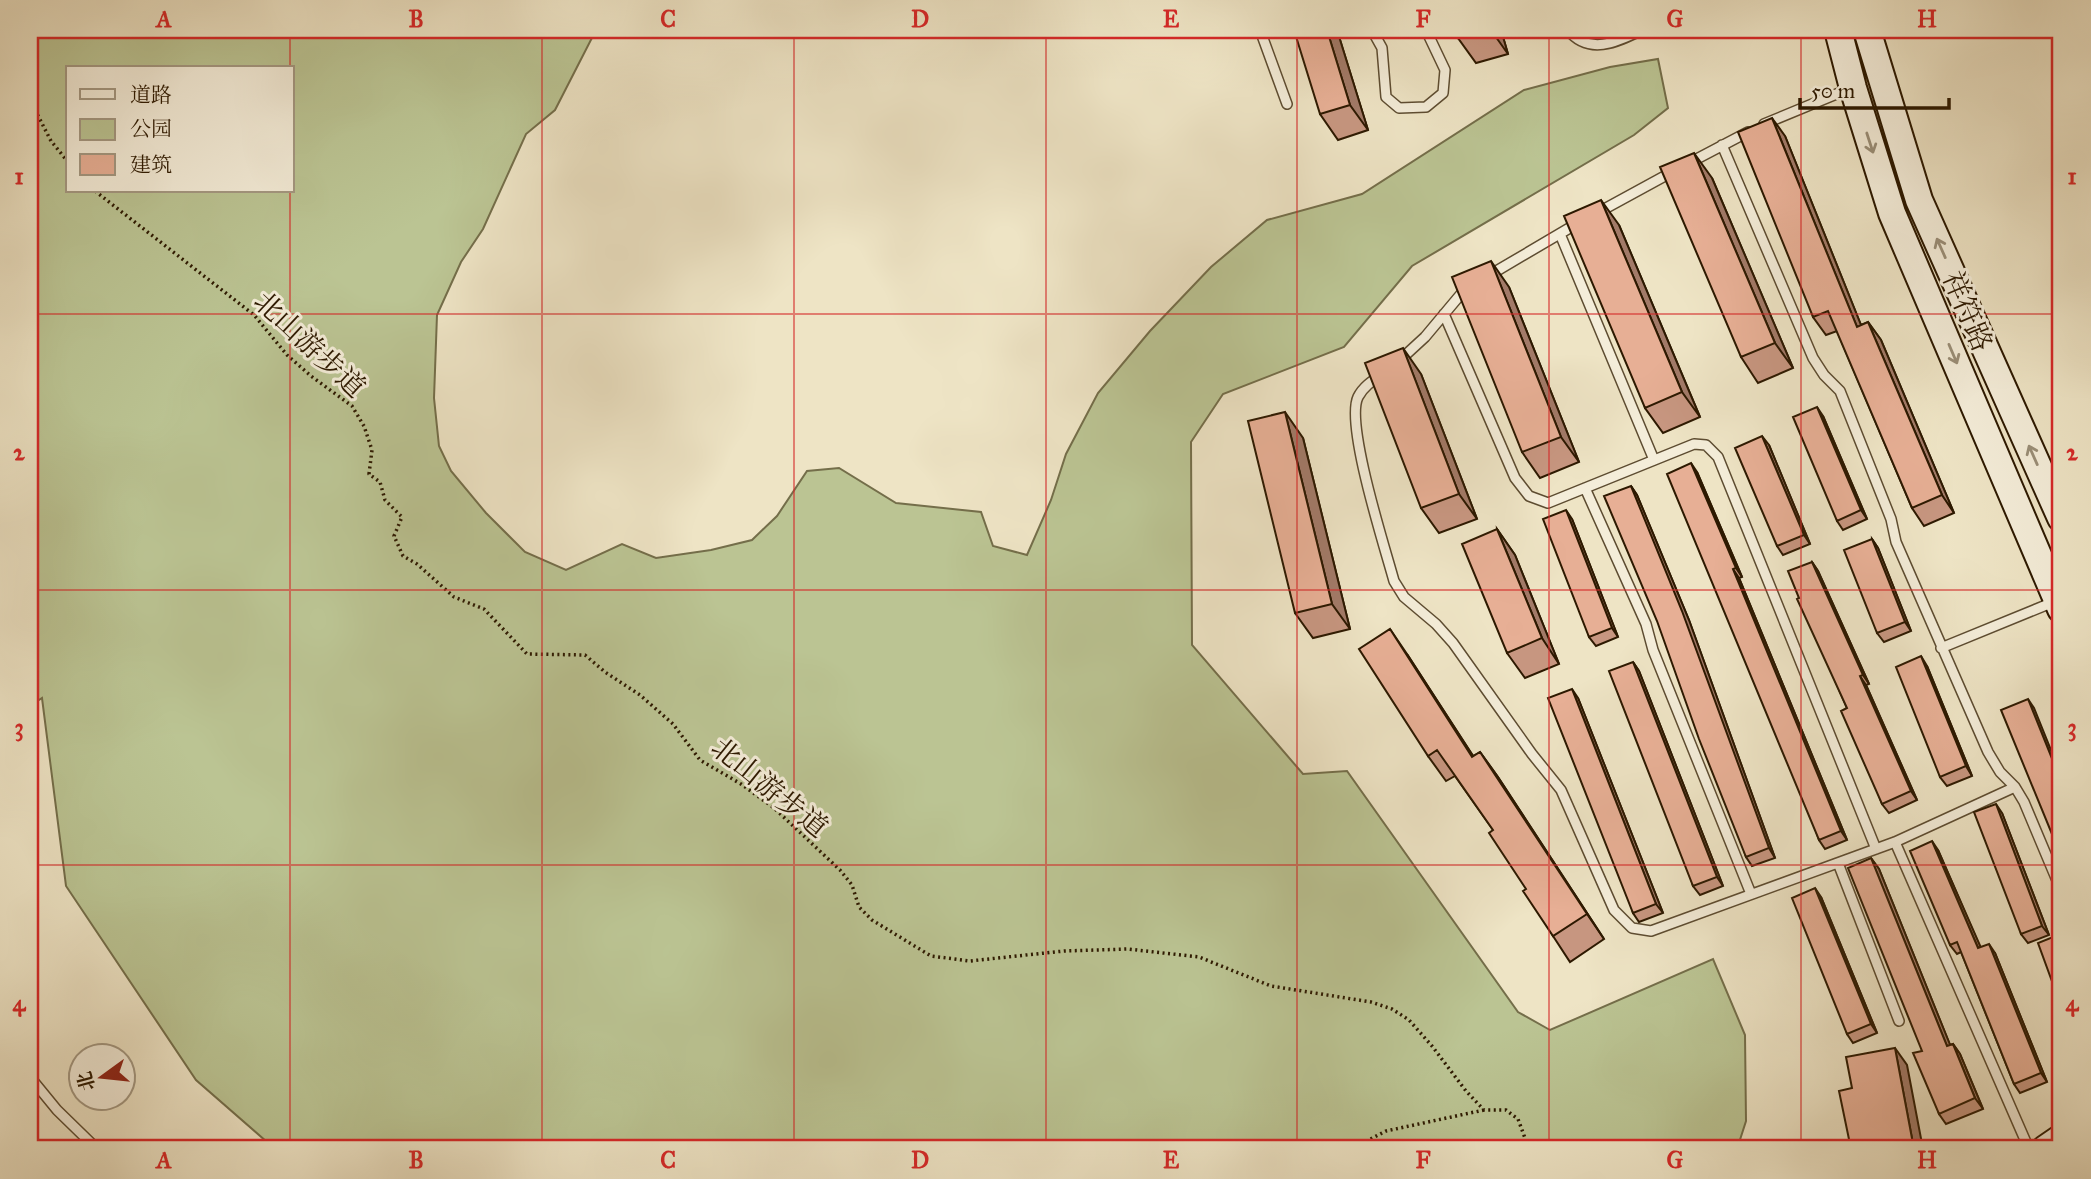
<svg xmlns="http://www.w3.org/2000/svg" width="2091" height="1179" font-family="'IM FELL Great Primer','Noto Serif SC',serif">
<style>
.green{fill:#bbc493;stroke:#746e4a;stroke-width:2;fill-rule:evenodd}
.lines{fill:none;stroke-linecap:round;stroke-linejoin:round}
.lane-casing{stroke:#5d4c31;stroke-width:12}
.secondary-casing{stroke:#2d1900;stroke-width:30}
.path{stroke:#2d1900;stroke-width:3.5;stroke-dasharray:2 3.5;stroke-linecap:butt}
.lane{stroke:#f4edd9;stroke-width:9}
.secondary{stroke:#f4edd9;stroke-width:26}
.wall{fill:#c79680;stroke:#2d1900;stroke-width:2}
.shaded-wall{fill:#a27a68;stroke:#2d1900;stroke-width:2}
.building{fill:#e7af95;stroke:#2d1900;stroke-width:2}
.oneway{stroke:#9a8e77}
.grid{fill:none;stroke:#d62828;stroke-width:2;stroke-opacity:0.55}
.labels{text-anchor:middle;stroke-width:6;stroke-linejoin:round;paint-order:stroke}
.street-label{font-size:28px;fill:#2d1900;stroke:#f4edd9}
.neatline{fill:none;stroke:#d62828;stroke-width:2.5}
.grid-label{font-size:23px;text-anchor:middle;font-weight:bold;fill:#d62828}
</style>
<rect width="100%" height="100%" fill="#eee4c5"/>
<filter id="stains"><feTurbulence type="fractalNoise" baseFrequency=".00286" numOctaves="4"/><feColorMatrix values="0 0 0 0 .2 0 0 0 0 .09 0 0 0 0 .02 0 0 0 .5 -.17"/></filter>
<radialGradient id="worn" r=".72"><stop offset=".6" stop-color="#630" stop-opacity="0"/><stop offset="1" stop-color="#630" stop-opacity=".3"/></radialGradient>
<!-- green -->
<path class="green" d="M 30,30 L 596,30 L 555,110 L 526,134 L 483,229 L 461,262 L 437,315 L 434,398 L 439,446 L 451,471 L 486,513 L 525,552 L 566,570 L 622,544 L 656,558 L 711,550 L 752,540 L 777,516 L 807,471 L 839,468 L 896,503 L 981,512 L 993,546 L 1027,555 L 1051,500 L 1066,454 L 1098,393 L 1150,331 L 1211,267 L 1267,220 L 1362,194 L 1524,90 L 1610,67 L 1658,59 L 1668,108 L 1634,135 L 1412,266 L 1344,347 L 1223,394 L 1191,442 L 1192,645 L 1303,774 L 1347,771 L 1518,1012 L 1550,1030 L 1713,959 L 1745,1035 L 1746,1121 L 1737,1149 L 275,1149 L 196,1080 L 66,886 L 42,698 L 30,706 ZM 68,68 L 292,68 L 292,191 L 68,191 Z"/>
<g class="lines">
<!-- lane casing -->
<g class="lane-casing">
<path id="lane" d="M 1260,30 L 1287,104
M 1372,30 L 1382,48 L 1386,97 L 1399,108 L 1426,107 L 1443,93 L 1445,70 L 1426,30
M 1568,30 C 1589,56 1617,42 1642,30
M 1764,124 L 1851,88
M 1722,145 L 1813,358 L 1824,375 L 1840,391 L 1891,519 L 1896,542 L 1988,752 L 2000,772 L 2015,787 L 2024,802 L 2061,890
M 1689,163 L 1748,132
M 1597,213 L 1674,171
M 1560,234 L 1654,460
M 1488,276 L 1578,223
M 1444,314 L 1515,478 L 1529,496 L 1548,503 L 1694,444 L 1706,445 L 1718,457 L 1876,849
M 1400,360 L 1425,337 L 1466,288
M 1381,375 C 1372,381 1363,387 1358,397 C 1345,424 1385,548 1394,581 L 1404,597 L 1436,624 L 1453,643 L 1532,754 L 1561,790 L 1614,910 L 1632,928 L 1651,931 L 1895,842 L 2015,787
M 1585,488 L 1646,624 L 1653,650 L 1751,894
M 1941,648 L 2056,601
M 1895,842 L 2029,1149
M 1838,863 L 1899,1021
M 30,1077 L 57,1110 L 97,1149"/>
</g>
<!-- secondary casing -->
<g class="secondary-casing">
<path id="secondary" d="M 1838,30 L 1853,88 L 1892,213 L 2061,609
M 1867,30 L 1919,200 L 2061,518
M 2045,1149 L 2061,1138"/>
</g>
<!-- path -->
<path class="path" d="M 30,100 L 51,141 L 68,162
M 95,191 L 254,315 L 287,355 L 311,376 L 352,406 L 364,426 L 372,450 L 369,474 L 380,482 L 385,500 L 402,517 L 394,536 L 403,556 L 417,564 L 454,597 L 484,609 L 527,654 L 585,655 L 605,672 L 640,695 L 673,724 L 700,760 L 741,784 L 774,808 L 840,870 L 852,885 L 859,907 L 872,920 L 931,956 L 970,961 L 1064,951 L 1128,949 L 1199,957 L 1271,986 L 1371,1002 L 1392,1009 L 1409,1020 L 1432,1046 L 1466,1091 L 1484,1110 L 1506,1110 L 1518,1119 L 1529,1149
M 1351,1149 L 1386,1131 L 1484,1110"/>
<!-- lane -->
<use href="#lane" class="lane"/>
<!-- secondary -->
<use href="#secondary" class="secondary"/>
</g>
<!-- wall -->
<path class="wall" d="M 1337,30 L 1368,130 L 1338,140 L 1320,114 Z
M 1456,30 L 1501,30 L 1508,54 L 1476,63 L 1458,38 Z
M 1785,136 L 1861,325 L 1868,322 L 1881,340 L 1954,513 L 1924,526 L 1912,508 L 1837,331 L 1826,335 L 1813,317 Z
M 1712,178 L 1793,368 L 1758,383 L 1741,357 Z
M 1619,225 L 1700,417 L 1663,433 L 1645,408 Z
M 1509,287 L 1579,462 L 1540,478 L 1522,452 Z
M 1421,374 L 1477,519 L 1439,533 L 1421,508 Z
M 1823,416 L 1867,519 L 1843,530 L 1837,521 Z
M 1303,438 L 1350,629 L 1313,638 L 1295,613 Z
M 1769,445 L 1810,544 L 1783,555 L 1777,546 Z
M 1697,472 L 1742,577 L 1739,578 L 1847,840 L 1825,849 L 1819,840 Z
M 1631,486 L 1637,495 L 1689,620 L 1775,858 L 1752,866 L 1746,857 Z
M 1572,519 L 1618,637 L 1596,646 L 1589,637 Z
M 1497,529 L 1515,555 L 1559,664 L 1525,678 L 1507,653 Z
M 1872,539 L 1878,548 L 1911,631 L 1884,642 L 1877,633 Z
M 1812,562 L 1818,571 L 1869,684 L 1866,685 L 1917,800 L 1889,813 L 1882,804 L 1847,708 L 1799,598 Z
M 1407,654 L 1473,756 L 1480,752 L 1498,777 L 1604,939 L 1570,962 L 1553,936 L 1493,830 L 1455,776 L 1446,781 L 1428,756 Z
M 1633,662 L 1639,671 L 1723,886 L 1700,895 L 1693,886 Z
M 1927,666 L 1972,776 L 1947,786 L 1940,777 Z
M 1578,698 L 1663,913 L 1639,922 L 1633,913 Z
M 2002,813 L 2049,935 L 2028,943 L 2021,934 Z
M 1938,850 L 1980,947 L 1995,953 L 2047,1082 L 2020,1093 L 2014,1084 L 1961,952 L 1957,954 L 1950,945 Z
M 1871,858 L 1879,869 L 1950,1045 L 1953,1044 L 1960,1054 L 1983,1109 L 1946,1124 L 1939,1114 Z
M 1821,897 L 1877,1033 L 1853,1043 L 1847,1034 Z"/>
<!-- shaded-wall -->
<path class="shaded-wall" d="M 1327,30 L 1337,30 L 1368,130 L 1350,105 Z
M 1491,30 L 1501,30 L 1508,54 Z
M 1772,118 L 1785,136 L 1869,345 L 1857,327 Z
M 1694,153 L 1712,178 L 1793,368 L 1775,343 Z
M 1601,200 L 1619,225 L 1700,417 L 1682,392 Z
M 1491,261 L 1509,287 L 1579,462 L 1561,437 Z
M 1868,322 L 1881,340 L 1954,513 L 1942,495 Z
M 1403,348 L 1421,374 L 1477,519 L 1459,494 Z
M 1817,407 L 1823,416 L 1867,519 L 1861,510 Z
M 1285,412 L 1303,438 L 1350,629 L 1332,604 Z
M 1762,436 L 1769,445 L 1810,544 L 1804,535 Z
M 1691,463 L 1697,472 L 1742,577 L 1736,568 Z
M 1631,486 L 1637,495 L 1689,620 L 1775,858 L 1769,848 Z
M 1566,510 L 1572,519 L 1618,637 L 1612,628 Z
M 1497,529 L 1515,555 L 1559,664 L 1542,638 Z
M 1872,539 L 1878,548 L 1911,631 L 1905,622 Z
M 1812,562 L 1818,571 L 1869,684 L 1863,675 Z
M 1733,569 L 1739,578 L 1847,840 L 1841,831 Z
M 1390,629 L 1407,654 L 1490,782 L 1472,757 Z
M 1921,656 L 1927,666 L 1972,776 L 1966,766 Z
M 1633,662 L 1639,671 L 1723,886 L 1717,877 Z
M 1860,676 L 1866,685 L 1917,800 L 1911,791 Z
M 1572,689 L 1578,698 L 1663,913 L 1656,904 Z
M 2028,699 L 2034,708 L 2061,775 L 2061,781 Z
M 1480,752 L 1498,777 L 1604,939 L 1587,914 Z
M 1996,804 L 2002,813 L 2049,935 L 2042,926 Z
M 1932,841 L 1938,850 L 1985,957 L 1978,948 Z
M 1871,858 L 1879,869 L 1955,1057 L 1947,1046 Z
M 1815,888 L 1821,897 L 1877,1033 L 1871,1024 Z
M 1989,944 L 1995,953 L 2047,1082 L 2041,1073 Z
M 1953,1044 L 1960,1054 L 1983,1109 L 1975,1098 Z
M 1895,1048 L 1907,1065 L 1923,1149 L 1914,1149 Z"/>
<!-- building -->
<path class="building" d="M 1294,30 L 1327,30 L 1350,105 L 1320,114 Z
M 1456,30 L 1487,30 L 1458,38 Z
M 1772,118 L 1857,327 L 1868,322 L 1942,495 L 1912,508 L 1828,311 L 1813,317 L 1738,132 Z
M 1694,153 L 1775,343 L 1741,357 L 1660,167 Z
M 1601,200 L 1682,392 L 1645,408 L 1564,216 Z
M 1491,261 L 1561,437 L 1522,452 L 1452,277 Z
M 1403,348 L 1459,494 L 1421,508 L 1365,363 Z
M 1817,407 L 1861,510 L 1837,521 L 1793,417 Z
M 1285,412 L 1332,604 L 1295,613 L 1248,421 Z
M 1762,436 L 1804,535 L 1777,546 L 1735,448 Z
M 1691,463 L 1736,568 L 1733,569 L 1841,831 L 1819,840 L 1667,474 Z
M 1631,486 L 1682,611 L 1769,848 L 1746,857 L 1699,739 L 1657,621 L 1604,496 Z
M 1566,510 L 1612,628 L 1589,637 L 1543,519 Z
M 1497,529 L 1542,638 L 1507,653 L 1462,544 Z
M 1872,539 L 1905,622 L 1877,633 L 1844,550 Z
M 1812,562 L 1863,675 L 1860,676 L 1911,791 L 1882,804 L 1841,711 L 1847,708 L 1797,599 L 1799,598 L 1788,571 Z
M 1390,629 L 1472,757 L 1480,752 L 1587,914 L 1553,936 L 1523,891 L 1526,889 L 1489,833 L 1493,830 L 1437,750 L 1428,756 L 1359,649 Z
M 1921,656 L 1966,766 L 1940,777 L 1896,667 Z
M 1633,662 L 1717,877 L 1693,886 L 1609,671 Z
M 1572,689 L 1656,904 L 1633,913 L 1548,698 Z
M 2028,699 L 2061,781 L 2061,856 L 2001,710 Z
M 1996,804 L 2042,926 L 2021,934 L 1974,812 Z
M 1932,841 L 1978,948 L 1989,944 L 2041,1073 L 2014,1084 L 1957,942 L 1950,945 L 1910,851 Z
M 1871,858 L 1947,1046 L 1953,1044 L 1975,1098 L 1939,1114 L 1913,1053 L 1922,1051 L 1848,868 Z
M 1815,888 L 1871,1024 L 1847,1034 L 1792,898 Z
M 2058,935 L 2061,944 L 2061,1006 L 2038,943 Z
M 1895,1048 L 1914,1149 L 1851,1149 L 1839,1091 L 1852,1088 L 1846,1057 Z"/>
<!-- one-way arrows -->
<defs><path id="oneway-shaft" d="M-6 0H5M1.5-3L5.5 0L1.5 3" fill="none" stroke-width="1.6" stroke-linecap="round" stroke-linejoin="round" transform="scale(1.75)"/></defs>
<g class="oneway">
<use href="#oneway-shaft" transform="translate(1870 143) rotate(72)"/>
<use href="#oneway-shaft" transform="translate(1941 248) rotate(-114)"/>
<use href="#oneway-shaft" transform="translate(1953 354) rotate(67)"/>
<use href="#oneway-shaft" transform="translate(2033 455) rotate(-114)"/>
</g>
<!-- grid -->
<path class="grid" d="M 290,30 L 290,68M 542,30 L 542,1149M 794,30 L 794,1149M 1046,30 L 1046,1149M 1297,30 L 1297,1149M 1549,30 L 1549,1149M 1801,30 L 1801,1149M 290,191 L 290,1149M 30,314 L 2061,314M 30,590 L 2061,590M 30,865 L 2061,865"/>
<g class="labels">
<!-- street labels -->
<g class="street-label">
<text transform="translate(1968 311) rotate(67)" y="10">祥符路</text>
<text transform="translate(310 344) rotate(43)" y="10">北山游步道</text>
<text transform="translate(770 787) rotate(39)" y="10">北山游步道</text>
</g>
</g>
<!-- margin -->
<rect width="2091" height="1179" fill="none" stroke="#eee4c5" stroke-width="77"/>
<!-- legend -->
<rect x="66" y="66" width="228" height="126" fill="#f4edd9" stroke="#a49882" stroke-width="2"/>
<rect x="80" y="89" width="35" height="10" fill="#f4edd9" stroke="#a49882" stroke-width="2"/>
<text x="130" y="102" font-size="21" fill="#2d1900">道路</text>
<rect x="80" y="119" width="35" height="21" fill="#bbc493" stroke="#a49882" stroke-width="2"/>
<text x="130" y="136" font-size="21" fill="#2d1900">公园</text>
<rect x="80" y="154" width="35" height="21" fill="#e7af95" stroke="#a49882" stroke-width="2"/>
<text x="130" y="172" font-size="21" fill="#2d1900">建筑</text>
<!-- north arrow -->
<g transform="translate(102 1077) rotate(255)"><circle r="33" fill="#f4edd9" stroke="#a49882" stroke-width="2"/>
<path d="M0-5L12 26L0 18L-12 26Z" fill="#8f2418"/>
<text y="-10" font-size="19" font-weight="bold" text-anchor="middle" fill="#2d1900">北</text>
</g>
<!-- scale -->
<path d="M1800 98v10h149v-10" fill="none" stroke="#2d1900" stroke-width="3.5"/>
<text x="1811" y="98" font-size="21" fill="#2d1900" stroke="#f4edd9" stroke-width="5" paint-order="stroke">50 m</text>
<rect x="38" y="38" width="2014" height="1102" class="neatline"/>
<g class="grid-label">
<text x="164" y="27">A</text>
<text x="416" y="27">B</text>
<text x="668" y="27">C</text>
<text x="920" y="27">D</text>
<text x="1171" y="27">E</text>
<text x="1423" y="27">F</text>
<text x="1675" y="27">G</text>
<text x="1927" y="27">H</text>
<text x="19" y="184">1</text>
<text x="2072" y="184">1</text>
<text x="19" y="460">2</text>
<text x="2072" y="460">2</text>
<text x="19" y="735">3</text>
<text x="2072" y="735">3</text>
<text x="19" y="1011">4</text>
<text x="2072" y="1011">4</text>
<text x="164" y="1168">A</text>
<text x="416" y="1168">B</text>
<text x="668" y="1168">C</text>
<text x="920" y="1168">D</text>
<text x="1171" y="1168">E</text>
<text x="1423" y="1168">F</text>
<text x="1675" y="1168">G</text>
<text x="1927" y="1168">H</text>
</g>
<rect width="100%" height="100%" filter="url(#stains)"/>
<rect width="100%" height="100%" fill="url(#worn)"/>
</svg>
